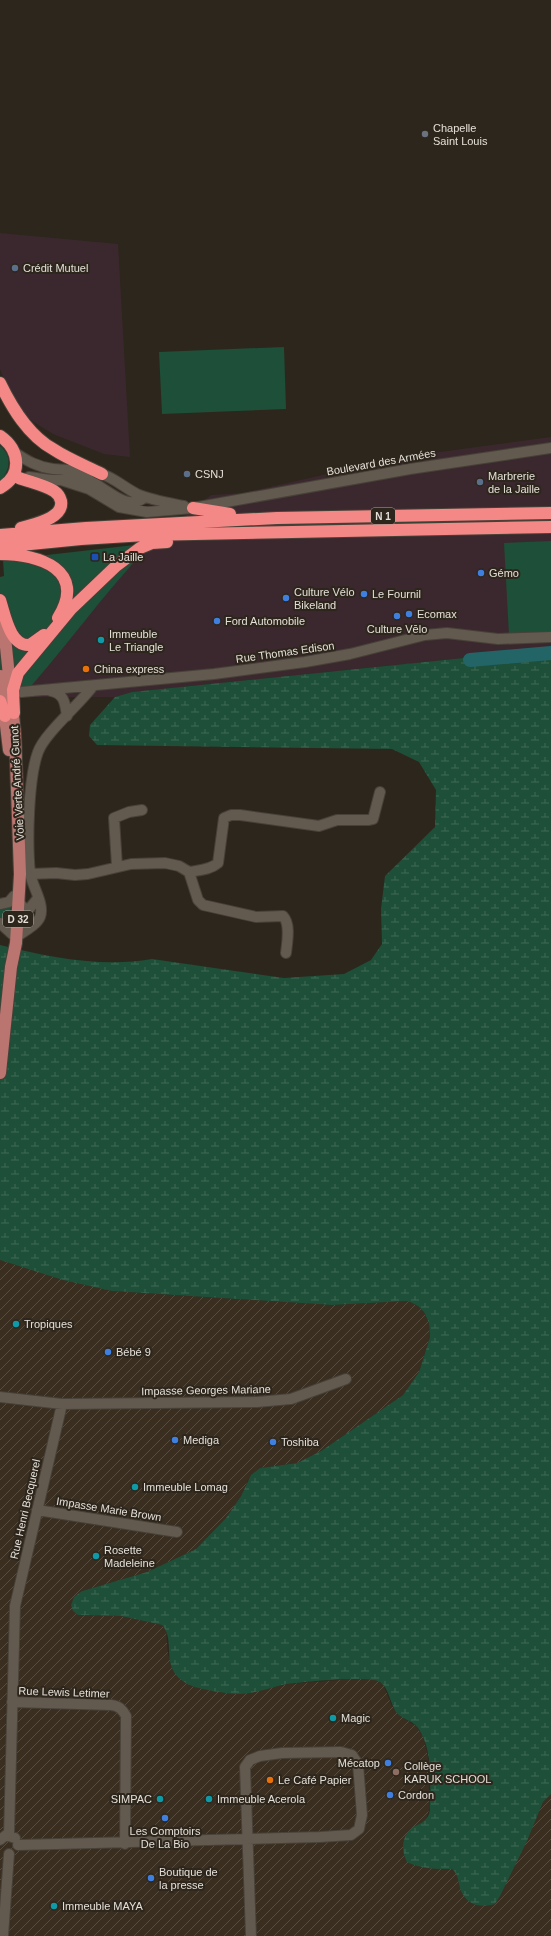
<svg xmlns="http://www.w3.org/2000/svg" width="551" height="1936" font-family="Helvetica,sans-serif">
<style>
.commercial{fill:#3b282e}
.industrial{fill:url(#industrial-furrows)}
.grass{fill:#1e4f38}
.wetland{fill:url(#wetland-marsh)}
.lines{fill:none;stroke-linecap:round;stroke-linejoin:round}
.river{stroke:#236467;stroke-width:14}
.minor-casing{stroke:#474138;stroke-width:12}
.major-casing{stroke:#474138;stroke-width:14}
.highway-casing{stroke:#474138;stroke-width:14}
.minor{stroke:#62594f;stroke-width:10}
.major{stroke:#ba7570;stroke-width:12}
.highway{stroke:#f48886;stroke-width:12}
.worship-dot{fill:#6b7280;stroke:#2d261c;stroke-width:1.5}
.service-dot{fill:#5c6f8a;stroke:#2d261c;stroke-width:1.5}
.transit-dot{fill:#1a4fb4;stroke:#2d261c;stroke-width:1.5}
.shop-dot{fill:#3f7fe0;stroke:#2d261c;stroke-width:1.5}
.culture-dot{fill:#0f9aa8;stroke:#2d261c;stroke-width:1.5}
.food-dot{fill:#e8710a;stroke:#2d261c;stroke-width:1.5}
.education-dot{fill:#8d6e63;stroke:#2d261c;stroke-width:1.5}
.labels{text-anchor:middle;stroke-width:4;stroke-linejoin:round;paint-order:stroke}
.shield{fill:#2d261c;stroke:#ada8a0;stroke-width:1}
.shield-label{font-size:10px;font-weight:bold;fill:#e4dfd8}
.poi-label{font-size:11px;fill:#e4dfd8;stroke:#2d261c;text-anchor:start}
.street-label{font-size:11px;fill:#e4dfd8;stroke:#2d261c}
</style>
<defs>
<pattern id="industrial-furrows" width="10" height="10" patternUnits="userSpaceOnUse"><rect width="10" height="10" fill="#392e1f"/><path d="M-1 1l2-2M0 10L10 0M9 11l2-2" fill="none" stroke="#564c3f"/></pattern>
<pattern id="wetland-marsh" width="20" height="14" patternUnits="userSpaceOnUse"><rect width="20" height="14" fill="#1e4f38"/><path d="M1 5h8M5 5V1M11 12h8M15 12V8" fill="none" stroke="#3f6854"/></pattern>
</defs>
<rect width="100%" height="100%" fill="#2d261c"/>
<!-- commercial -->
<path class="commercial" d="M 0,233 L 118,244 L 130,457 L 104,454 L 53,434 L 32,421 L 12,399 L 0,369 Z
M 551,437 L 551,649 L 132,692 L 115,697 L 21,697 L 125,570 L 152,543 L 211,495 L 243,493 L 403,457 Z"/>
<!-- industrial -->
<path class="industrial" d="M 0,1260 L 112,1291 L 332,1305 L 408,1301 L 418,1306 L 424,1312 L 429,1323 L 430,1337 L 419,1372 L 403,1395 L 321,1451 L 297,1463 L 260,1468 L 248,1480 L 241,1496 L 226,1518 L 196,1549 L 147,1572 L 82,1591 L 78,1615 L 121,1616 L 162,1625 L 166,1630 L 168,1655 L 192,1686 L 237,1694 L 289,1684 L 351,1679 L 375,1679 L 383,1684 L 392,1706 L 405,1719 L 416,1726 L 423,1736 L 428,1756 L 430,1807 L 426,1820 L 421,1823 L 440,1869 L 452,1869 L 456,1872 L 462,1892 L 535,1820 L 543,1802 L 551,1794 L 551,1936 L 0,1936 Z"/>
<!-- grass -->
<path class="grass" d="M 284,347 L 286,409 L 162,414 L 159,352 Z
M 0,446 C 13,456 10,471 0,481 Z
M 551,518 L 551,523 L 0,543 L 0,539 L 177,526 Z
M 551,541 L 551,632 L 509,635 L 504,543 Z
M 152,543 C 102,594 62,654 13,706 L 0,676 L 0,577 L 4,576 L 3,560 Z
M 11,905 L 10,926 L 9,926 L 0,917 L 0,909 Z
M 21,914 L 35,918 L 23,930 Z"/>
<!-- wetland -->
<path class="wetland" d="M 551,649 L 551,1794 L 543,1802 L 527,1841 L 500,1896 L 495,1904 C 481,1908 468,1906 461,1891 C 458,1883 459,1875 452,1869 C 438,1869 420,1869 407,1862 C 400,1849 402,1834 415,1826 C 419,1824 424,1822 426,1819 C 429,1816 430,1811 430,1807 C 430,1782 433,1749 418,1728 C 412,1720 401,1719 396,1712 C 390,1703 389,1688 380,1682 C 369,1675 304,1682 287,1684 C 272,1687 251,1695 237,1694 C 228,1694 199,1689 192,1686 C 156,1670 178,1643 162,1625 L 121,1616 L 78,1615 L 73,1611 L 71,1605 L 74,1597 L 82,1591 L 147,1572 L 196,1549 L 226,1518 L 241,1496 L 251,1475 L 260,1468 L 297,1463 L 321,1451 L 403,1395 L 419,1372 L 430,1337 L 429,1323 L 424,1312 L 418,1306 L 408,1301 L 332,1305 L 112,1291 L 63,1280 L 0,1260 L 0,945 C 49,957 101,968 152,959 L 284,978 L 344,974 L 371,960 L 382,944 L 381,909 L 385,876 L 435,827 L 436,790 L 419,762 L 392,749 L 97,745 L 89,736 L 90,725 L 115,697 L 132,692 Z"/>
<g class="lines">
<!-- river -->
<path class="river" d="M 470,660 L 551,653"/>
<!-- minor casing -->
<g class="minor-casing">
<path id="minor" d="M 14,452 C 27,461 38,467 53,469 C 70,471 86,468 102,474 C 114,478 125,488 137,494 C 151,500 169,503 184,506
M 29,477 C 39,478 48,480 57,480 C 65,480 73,478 82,479 C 103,481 124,515 145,497
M 61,480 L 89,489 L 119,507 L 147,512 L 193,508 L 410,469 L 551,448
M 51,691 C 65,694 65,704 67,716
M 21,692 L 214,674 L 305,662 L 350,654 L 425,635 L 447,633 L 498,639 L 551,637
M 117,866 L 114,818 L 129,812 L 142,810
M 189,872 L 198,900 L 203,905 L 256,917 L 283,916 C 291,924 287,943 286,953
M 30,874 L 56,873 L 75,875 L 88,874 L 131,864 L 165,863 L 179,866 L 189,872 C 199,870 210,870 218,863 L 224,818 L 231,815 L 240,815 L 319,826 L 337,820 L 368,820 L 373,819 L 380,792
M 19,903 L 25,909 L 30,908 L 38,898
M 0,904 L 9,902 L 14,896
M 0,923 L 12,934
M 16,937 C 23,932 37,925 40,917 C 45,904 32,886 30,873 C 27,844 28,779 38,752 C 45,733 79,705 93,686
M 0,1397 L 62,1404 L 257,1402 L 291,1399 L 346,1379
M 37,1510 L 177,1532
M 12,1702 L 111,1705 C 119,1706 122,1709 126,1716 L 125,1844
M 9,1835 L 15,1606 L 62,1404
M 0,1840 L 6,1835 L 15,1838
M 18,1845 L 320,1837 L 351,1835 L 359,1829 L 362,1815 L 358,1764 L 352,1755 L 341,1752 L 282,1753 L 260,1756 L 250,1760 L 245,1767 C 247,1823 249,1880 251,1936
M 3,1936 L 9,1854"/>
</g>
<!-- major casing -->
<g class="major-casing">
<path id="major" d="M 0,676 L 9,750
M 0,1073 L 11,967 L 16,943 L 20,874 L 15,734 L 3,618"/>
</g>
<!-- highway casing -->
<g class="highway-casing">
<path id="highway" d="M 0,383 C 12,408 28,435 53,449 C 68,459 86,466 102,474
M 0,436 C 20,450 23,475 0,488
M 19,478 C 30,482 44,485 54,491 C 57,493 60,497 61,501 C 64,519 33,524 21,528
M 193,508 L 230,514
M 0,535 L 86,528 L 277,518 L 551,513
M 0,547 L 81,539 L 145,535 L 551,527
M 0,554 C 39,554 88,570 58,618
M 0,600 C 5,615 10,647 30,645 L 44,635
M 0,701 L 5,716
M 14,713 L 13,690 L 18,673 L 71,609 L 116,566 L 140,548 L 152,543 L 167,542"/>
</g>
<!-- minor -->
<use href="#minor" class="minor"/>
<!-- major -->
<use href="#major" class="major"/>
<!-- highway -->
<use href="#highway" class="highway"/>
</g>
<!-- markers -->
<circle class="worship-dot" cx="425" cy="134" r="4"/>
<g class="service-dot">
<circle cx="15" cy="268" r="4"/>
<circle cx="187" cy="474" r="4"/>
<circle cx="480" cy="482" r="4"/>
</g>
<rect class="transit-dot" x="91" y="553" width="8" height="8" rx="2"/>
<g class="shop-dot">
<circle cx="481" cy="573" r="4"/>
<circle cx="364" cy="594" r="4"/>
<circle cx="286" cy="598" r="4"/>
<circle cx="409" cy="614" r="4"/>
<circle cx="397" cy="616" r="4"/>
<circle cx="217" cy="621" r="4"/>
<circle cx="108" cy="1352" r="4"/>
<circle cx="175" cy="1440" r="4"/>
<circle cx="273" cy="1442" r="4"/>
<circle cx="388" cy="1763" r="4"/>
<circle cx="390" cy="1795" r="4"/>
<circle cx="165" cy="1818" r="4"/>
<circle cx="151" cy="1878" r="4"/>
</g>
<g class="culture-dot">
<circle cx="101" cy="640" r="4"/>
<circle cx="16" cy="1324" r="4"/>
<circle cx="135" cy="1487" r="4"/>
<circle cx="96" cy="1556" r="4"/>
<circle cx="333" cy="1718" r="4"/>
<circle cx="160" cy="1799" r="4"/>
<circle cx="209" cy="1799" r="4"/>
<circle cx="54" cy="1906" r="4"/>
</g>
<g class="food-dot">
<circle cx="86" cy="669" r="4"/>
<circle cx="270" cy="1780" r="4"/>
</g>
<circle class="education-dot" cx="396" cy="1772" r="4"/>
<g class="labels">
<!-- shield labels -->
<g class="shield">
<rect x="371" y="508" width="24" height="16" rx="3"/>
<rect x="3" y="911" width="30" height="16" rx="3"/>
</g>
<g class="shield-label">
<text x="383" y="520">N 1</text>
<text x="18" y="923">D 32</text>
</g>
<!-- poi labels -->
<g class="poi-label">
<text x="433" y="132">Chapelle<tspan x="433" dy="13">Saint Louis</tspan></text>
<text x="23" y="272">Crédit Mutuel</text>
<text x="195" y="478">CSNJ</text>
<text x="488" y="480">Marbrerie<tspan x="488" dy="13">de la Jaille</tspan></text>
<text x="103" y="561">La Jaille</text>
<text x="489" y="577">Gémo</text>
<text x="294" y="596">Culture Vélo<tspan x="294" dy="13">Bikeland</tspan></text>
<text x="372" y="598">Le Fournil</text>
<text x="417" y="618">Ecomax</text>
<text x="225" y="625">Ford Automobile</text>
<text x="397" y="633" text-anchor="middle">Culture Vēlo</text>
<text x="109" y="638">Immeuble<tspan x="109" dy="13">Le Triangle</tspan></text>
<text x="94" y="673">China express</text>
<text x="24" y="1328">Tropiques</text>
<text x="116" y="1356">Bébé 9</text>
<text x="183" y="1444">Mediga</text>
<text x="281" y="1446">Toshiba</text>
<text x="143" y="1491">Immeuble Lomag</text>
<text x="104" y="1554">Rosette<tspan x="104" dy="13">Madeleine</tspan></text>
<text x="341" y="1722">Magic</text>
<text x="380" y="1767" text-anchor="end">Mécatop</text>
<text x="404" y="1770">Collège<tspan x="404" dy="13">KARUK SCHOOL</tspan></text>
<text x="278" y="1784">Le Café Papier</text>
<text x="398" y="1799">Cordon</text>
<text x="152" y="1803" text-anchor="end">SIMPAC</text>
<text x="217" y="1803">Immeuble Acerola</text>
<text x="165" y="1835" text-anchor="middle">Les Comptoirs<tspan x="165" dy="13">De La Bio</tspan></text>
<text x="159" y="1876">Boutique de<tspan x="159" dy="13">la presse</tspan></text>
<text x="62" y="1910">Immeuble MAYA</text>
</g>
<!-- street labels -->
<g class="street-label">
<text transform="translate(381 462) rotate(-10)" y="4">Boulevard des Armées</text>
<text transform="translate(285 652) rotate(-8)" y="4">Rue Thomas Edison</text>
<text transform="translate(17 783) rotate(-93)" y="4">Voie Verte André Gunot</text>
<text transform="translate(206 1390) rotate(-1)" y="4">Impasse Georges Mariane</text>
<text transform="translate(25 1509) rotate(-77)" y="4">Rue Henri Becquerel</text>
<text transform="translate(109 1509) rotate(9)" y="4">Impasse Marie Brown</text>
<text transform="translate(64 1692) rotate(2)" y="4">Rue Lewis Letimer</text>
</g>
</g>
</svg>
